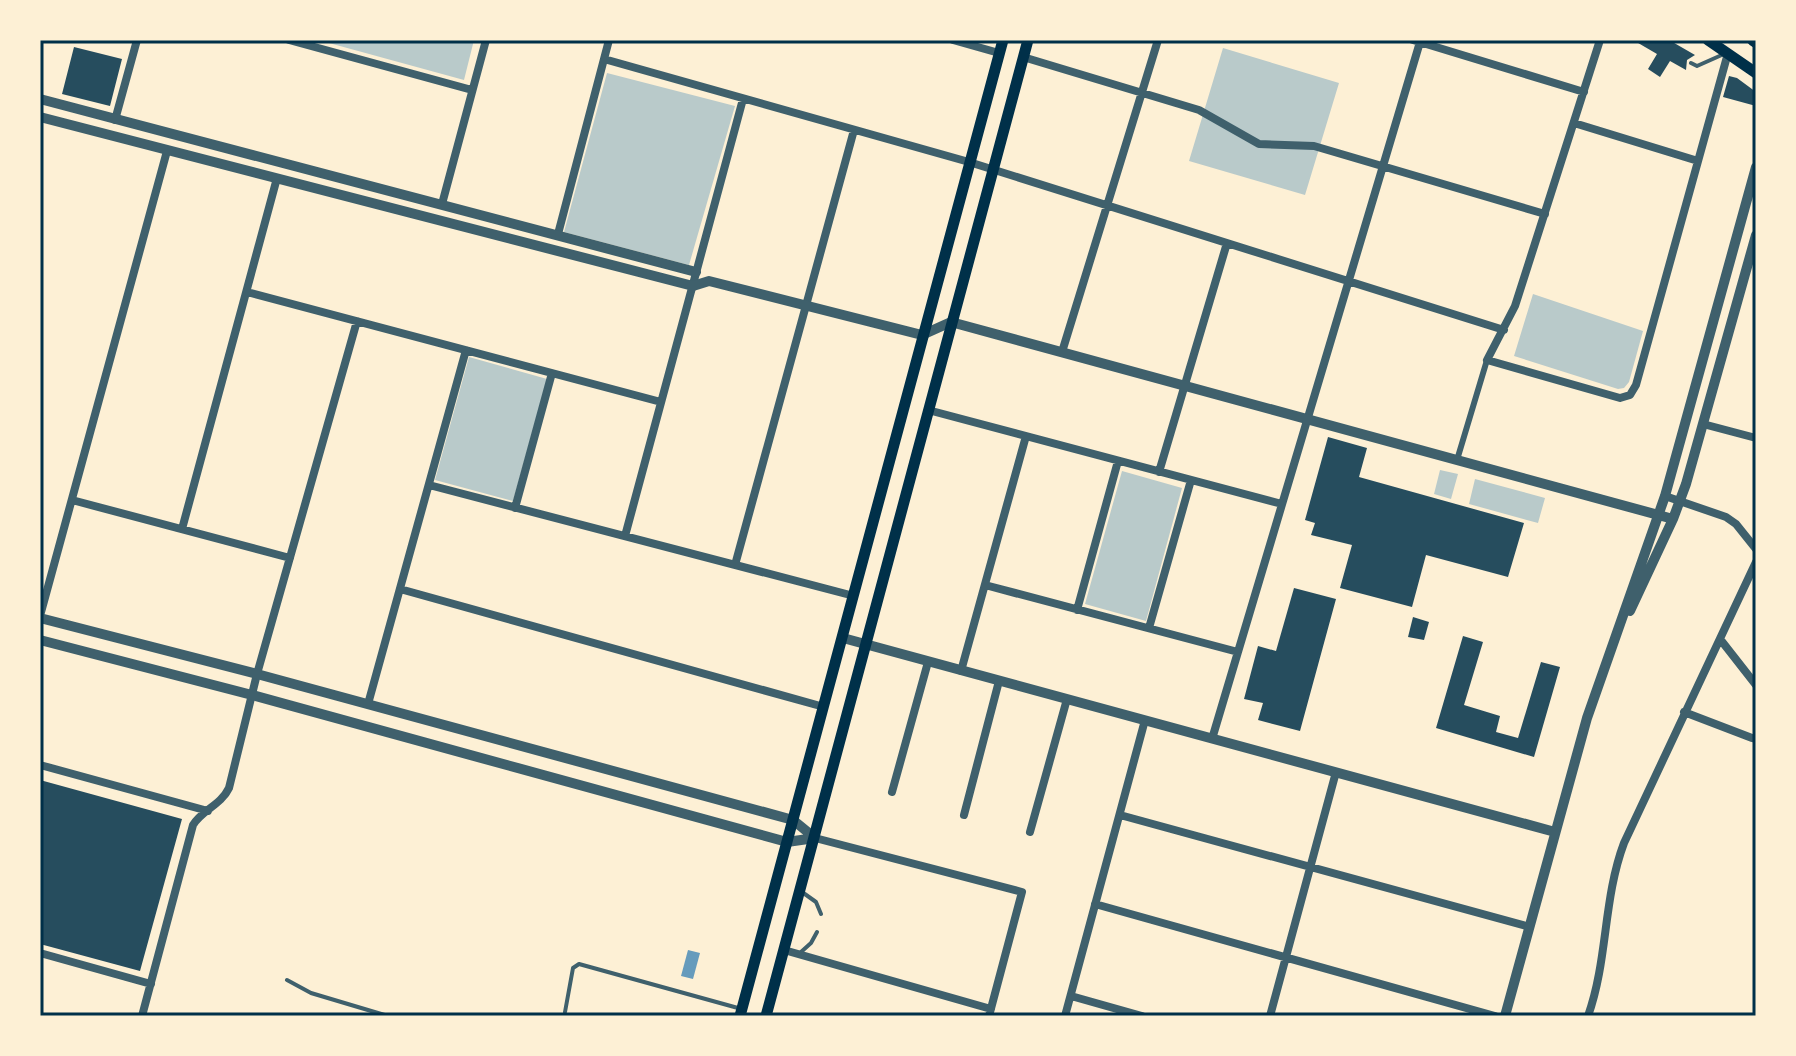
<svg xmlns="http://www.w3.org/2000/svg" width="1796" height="1056" font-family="'Titillium Web',sans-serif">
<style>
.green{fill:#b9caca}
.water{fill:#669bbc}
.building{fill:#264d5e}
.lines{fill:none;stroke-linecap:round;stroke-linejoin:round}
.service{stroke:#3f606c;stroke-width:4}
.pedestrian{stroke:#3f606c;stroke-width:6}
.minor{stroke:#3f606c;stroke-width:8}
.tertiary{stroke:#3f606c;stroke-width:10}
.secondary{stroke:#003049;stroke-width:11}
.primary{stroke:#003049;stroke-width:12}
.neatline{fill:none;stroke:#003049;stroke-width:3}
</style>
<rect width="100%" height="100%" fill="#fdf0d5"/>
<!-- green -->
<path class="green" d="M 318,40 L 474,40 L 464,80 Z
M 1223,48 L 1339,83 L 1305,195 L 1189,161 Z
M 607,73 L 735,106 L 689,265 L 564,232 Z
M 1533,294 L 1643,331 L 1629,382 L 1624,388 L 1618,389 L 1514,356 Z
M 469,357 L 547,379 L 513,501 L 435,480 Z
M 1440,470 L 1458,474 L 1451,499 L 1434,494 Z
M 1122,471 L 1182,488 L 1146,621 L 1085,604 Z
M 1475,479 L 1545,498 L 1538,523 L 1469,504 Z"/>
<!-- water -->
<path class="water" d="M 688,950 L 700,953 L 693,979 L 681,976 Z"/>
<!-- building -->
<path class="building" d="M 1633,40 L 1669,40 L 1695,55 L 1687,60 L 1686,70 L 1670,61 L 1660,77 L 1648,69 L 1657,54 Z
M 74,47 L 122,59 L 110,106 L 62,94 Z
M 1729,76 L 1737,78 L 1756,92 L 1756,106 L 1723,97 Z
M 1328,437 L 1367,448 L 1359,477 L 1524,523 L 1508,577 L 1426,555 L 1412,607 L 1340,588 L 1352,545 L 1311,535 L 1315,523 L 1305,520 Z
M 1294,588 L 1336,599 L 1300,731 L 1258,720 L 1263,703 L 1244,699 L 1258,646 L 1276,651 Z
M 1413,617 L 1429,622 L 1424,640 L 1408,637 Z
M 1463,636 L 1483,642 L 1464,705 L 1500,716 L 1496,732 L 1518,738 L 1541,662 L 1560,667 L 1534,757 L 1436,728 Z
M 40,780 L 182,819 L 140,971 L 40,944 Z"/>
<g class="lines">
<!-- service -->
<path class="service" d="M 1691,63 L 1697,66 L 1724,54
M 802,892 L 816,902 L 821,914
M 801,952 L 811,943 L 817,932
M 287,980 L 311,993 L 388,1016
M 565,1012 L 573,968 L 579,964 L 738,1008"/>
<!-- pedestrian -->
<path class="pedestrian" d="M 1457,460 L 1487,360"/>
<!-- minor -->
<path class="minor" d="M 289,40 L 472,90
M 953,40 L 999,53
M 1413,40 L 1584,92
M 1600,40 L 1515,306 L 1487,360 L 1620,398 L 1630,395 L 1636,385 L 1728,53
M 1023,57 L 1199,110 L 1259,144 L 1314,146 L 1545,214
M 604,59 L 969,162 L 1504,330
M 115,120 L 137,40
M 1574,123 L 1698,161
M 442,204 L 486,40
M 558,234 L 609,40
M 247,292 L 661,402
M 1062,352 L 1158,40
M 928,410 L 1282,504
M 1703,424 L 1756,438
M 1159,472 L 1227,243
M 429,485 L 854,596
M 1665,496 L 1726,517 L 1736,524 L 1756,549
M 72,500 L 290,558
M 515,508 L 552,373
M 182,529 L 277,178
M 625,536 L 743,99
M 735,565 L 854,130
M 985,585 L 1238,652
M 400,589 L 824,707
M 1077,610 L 1118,461
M 40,616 L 167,151
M 1149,628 L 1191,480
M 1720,639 L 1756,685
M 961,671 L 1026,436
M 368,704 L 466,350
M 1684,712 L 1752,738
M 1212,739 L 1420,42
M 40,765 L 208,811
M 892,792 L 928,662
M 964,815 L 999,681
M 1120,815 L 1530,927
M 1030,832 L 1067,699
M 815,838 L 1022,892 L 989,1016
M 1095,904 L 1495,1016
M 784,950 L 991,1009
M 40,953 L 151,984
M 1071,996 L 1142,1016
M 142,1016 L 193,825 C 202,810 221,805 229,788 L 257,674 L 357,321
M 1065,1016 L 1145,720
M 1270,1016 L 1336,772
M 1588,1016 C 1608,960 1603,899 1624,843 L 1756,562"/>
<!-- tertiary -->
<path class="tertiary" d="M 40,99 L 696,272
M 40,117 L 693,286 L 709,281 L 922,335 L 951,322 L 1673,519
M 1630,611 L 1673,519 L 1686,484 L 1756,235
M 40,618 L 257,674 L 793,820 L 815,838
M 843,638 L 1555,832
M 40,640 L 252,695 L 787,842 L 815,838
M 1505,1016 L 1587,718 L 1665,496 L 1756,167"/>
<!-- secondary -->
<path class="secondary" d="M 1708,40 L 1756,73
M 740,1016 L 1003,40
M 766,1016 L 1028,40"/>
<!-- primary -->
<path class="primary" d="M 1753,40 L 1756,42"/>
</g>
<!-- border -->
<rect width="1796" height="1056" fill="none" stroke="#fdf0d5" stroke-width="84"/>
<rect x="42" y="42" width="1712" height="972" class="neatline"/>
</svg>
